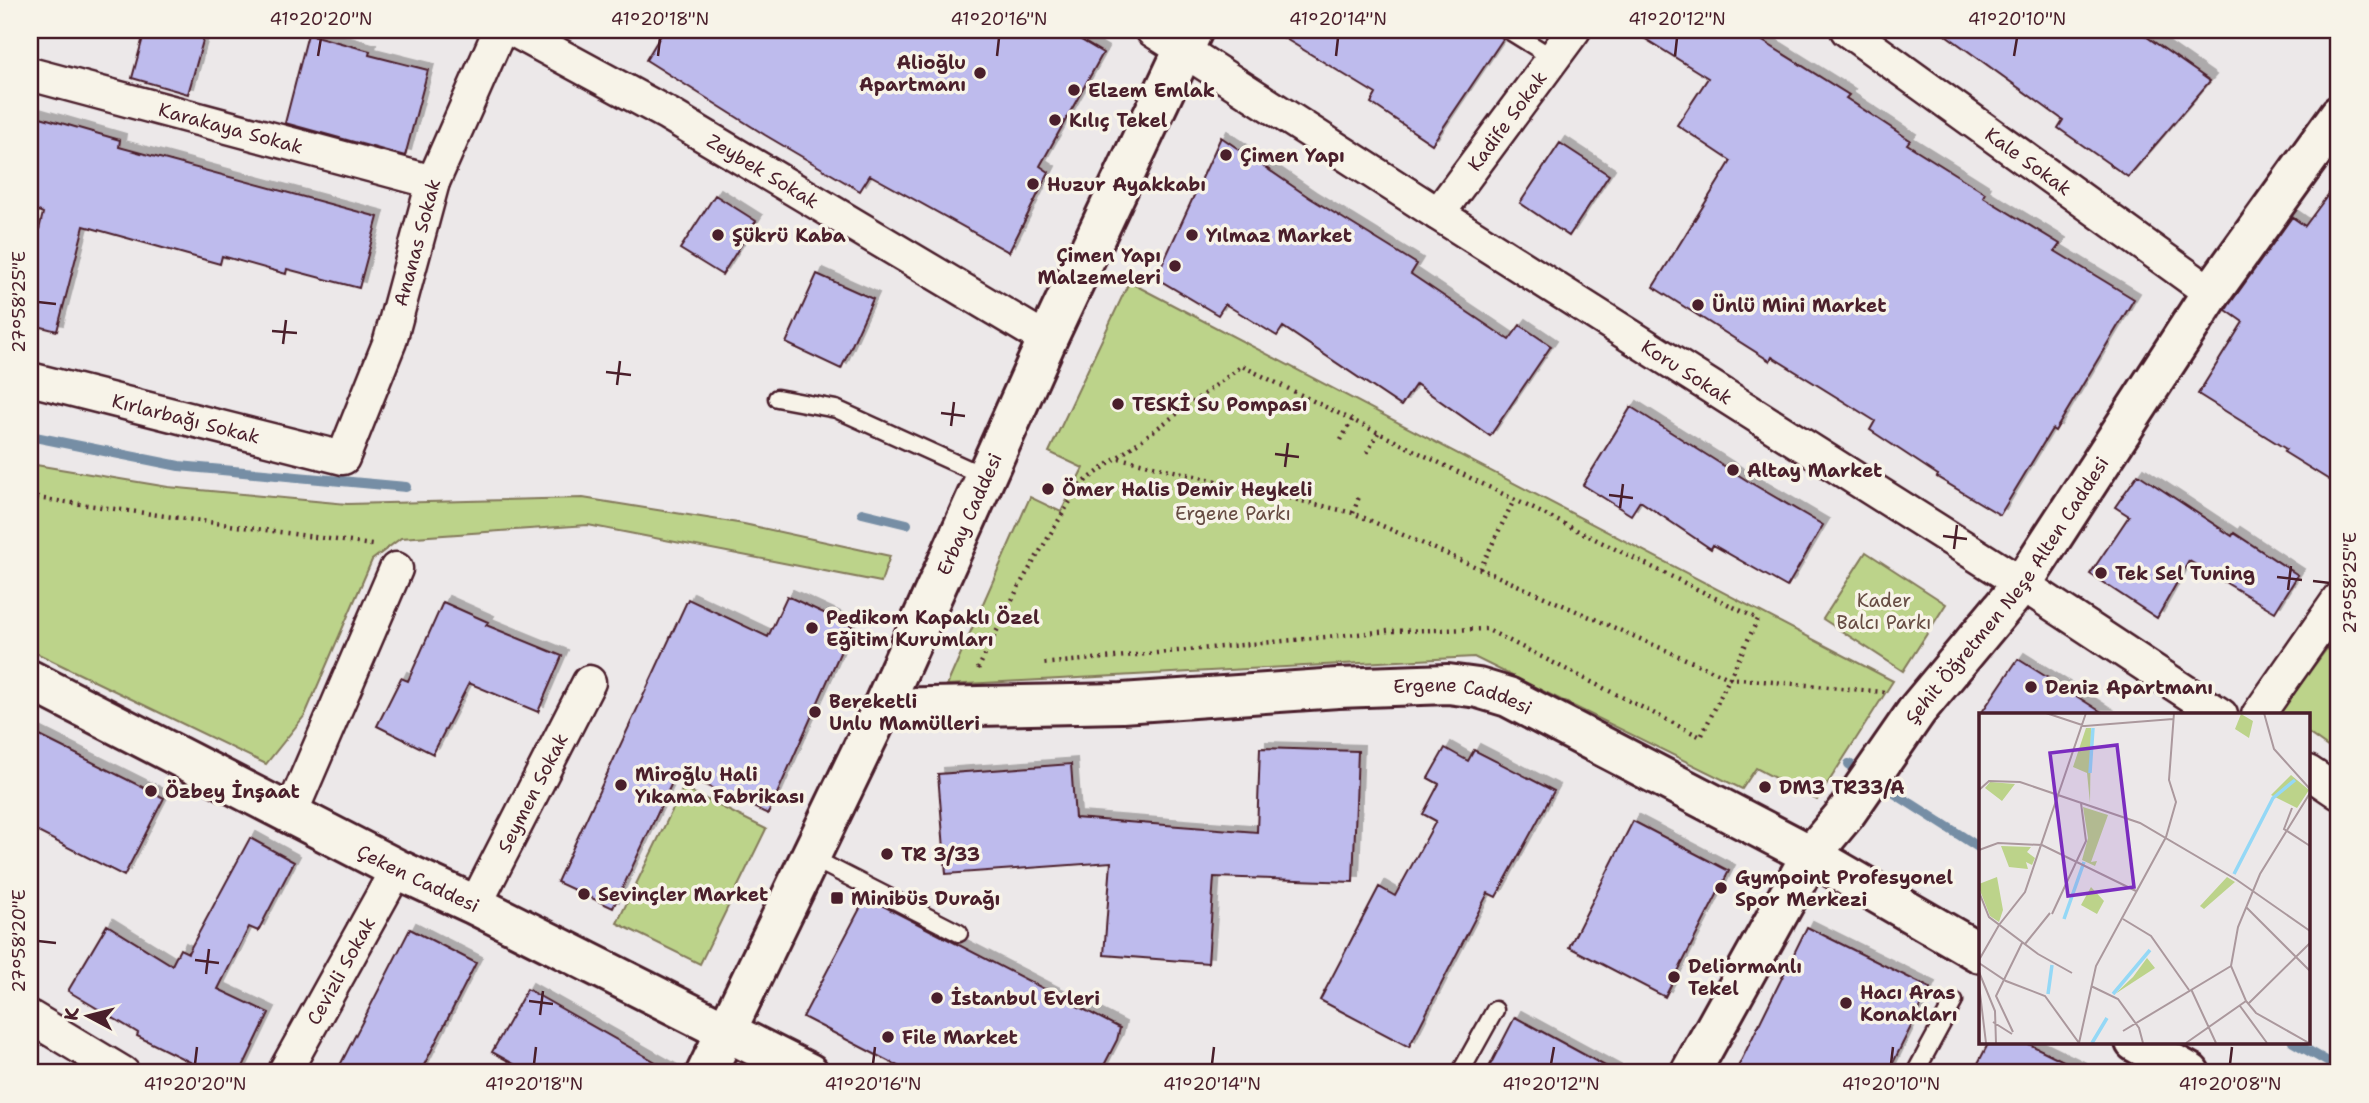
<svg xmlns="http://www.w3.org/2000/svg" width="2369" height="1103" font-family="'Shantell Sans',sans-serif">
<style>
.green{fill:#bcd38a;stroke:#83795a;stroke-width:2}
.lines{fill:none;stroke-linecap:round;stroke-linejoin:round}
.stream{stroke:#768ea5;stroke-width:10}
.building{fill:#bebbed;stroke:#4a1f2b;stroke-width:2;filter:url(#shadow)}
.lane-casing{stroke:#4a1f2b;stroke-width:21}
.street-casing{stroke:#4a1f2b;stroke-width:37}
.secondary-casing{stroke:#4a1f2b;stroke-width:44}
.path{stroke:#4a1f2b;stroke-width:4.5;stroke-dasharray:2 5;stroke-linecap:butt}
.lane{stroke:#f7f3e8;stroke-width:16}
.street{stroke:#f7f3e8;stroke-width:32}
.secondary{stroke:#f7f3e8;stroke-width:38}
.ticks{fill:none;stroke:#4a1f2b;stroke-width:2.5}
.poi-dot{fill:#4a1f2b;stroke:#f7f3e8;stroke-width:2.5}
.labels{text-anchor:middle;stroke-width:7;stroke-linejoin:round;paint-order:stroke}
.poi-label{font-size:19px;font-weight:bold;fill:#4a1f2b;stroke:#f7f3e8;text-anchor:start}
.street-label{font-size:19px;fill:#4a1f2b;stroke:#f7f3e8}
.park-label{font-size:19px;fill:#664c43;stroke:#f7f3e8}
.inset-river{fill:none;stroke:#94d8f6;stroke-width:3.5}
.inset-road{fill:none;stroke:#ab989d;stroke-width:2}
.view{fill:#7b2cbf;fill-opacity:0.15;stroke:#7b2cbf;stroke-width:3.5}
.inset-edge{fill:none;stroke:#4a1f2b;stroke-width:3.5}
.neatline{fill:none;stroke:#4a1f2b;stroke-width:2.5}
.ticks-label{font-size:18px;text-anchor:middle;fill:#4a1f2b}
</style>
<defs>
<filter id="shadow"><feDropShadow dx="6" dy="-6" stdDeviation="0" flood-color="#0004"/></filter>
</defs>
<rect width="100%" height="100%" fill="#ece8e9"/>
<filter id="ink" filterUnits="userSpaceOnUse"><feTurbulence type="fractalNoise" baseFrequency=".0143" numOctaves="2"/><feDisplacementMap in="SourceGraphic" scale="14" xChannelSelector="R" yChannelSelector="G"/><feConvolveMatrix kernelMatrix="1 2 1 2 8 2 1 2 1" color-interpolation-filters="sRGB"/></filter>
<g filter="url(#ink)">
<!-- green -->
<path class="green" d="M 1129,282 L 1893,681 L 1817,800 L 1756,768 L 1742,789 L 1474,657 L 947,685 L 1030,497 L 1061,512 L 1083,468 L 1049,452 Z
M 30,464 L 168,487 L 347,504 L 583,498 L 744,524 L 890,556 L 881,582 L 588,525 L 401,538 L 372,560 L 305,715 L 266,764 L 30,650 Z
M 1866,552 L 1946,604 L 1903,671 L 1823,619 Z
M 2339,632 L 2339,755 L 2308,733 L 2308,715 L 2279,714 Z
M 683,788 L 766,829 L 700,964 L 617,923 Z"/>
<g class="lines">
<!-- stream -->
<path class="stream" d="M 30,436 L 179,466 L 406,487
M 862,513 L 907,524
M 1849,764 L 1980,848
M 2293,1042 L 2339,1068"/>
</g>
<!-- building -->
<path class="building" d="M 145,30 L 206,30 L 188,94 L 132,78 Z
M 664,30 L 1064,30 L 1103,53 L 1040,166 L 1049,172 L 1009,252 L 870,175 L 860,191 L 765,135 L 646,60 Z
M 1271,30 L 1498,30 L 1503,39 L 1432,144 L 1371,103 L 1376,94 Z
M 1631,30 L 1745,30 L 1849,95 L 1846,98 L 1910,140 L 1907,144 L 1985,193 L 1983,197 L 2060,244 L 2055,251 L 2134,299 L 2055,431 L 2052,429 L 2000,515 L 1937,477 L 1938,475 L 1870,430 L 1875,421 L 1772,357 L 1770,361 L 1653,287 L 1731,161 L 1677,125 L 1708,78 Z
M 1939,30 L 2137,30 L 2210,81 L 2128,177 L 2058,128 L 2063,120 Z
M 308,34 L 370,51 L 369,55 L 428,70 L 405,156 L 285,123 Z
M 30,114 L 120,140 L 119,147 L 378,217 L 359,288 L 287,269 L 286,274 L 222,256 L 220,264 L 84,226 L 57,331 L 30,324 L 30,267 L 43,213 L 30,207 Z
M 1221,137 L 1310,198 L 1417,264 L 1411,274 L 1509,340 L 1520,325 L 1551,346 L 1490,436 L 1416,384 L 1401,406 L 1283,327 L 1277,336 L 1225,304 L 1218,315 L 1156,278 Z
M 1560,143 L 1609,175 L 1569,236 L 1520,203 Z
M 2339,180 L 2339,486 L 2284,452 L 2286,449 L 2198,394 L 2243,322 L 2226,310 L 2229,305 L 2292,217 L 2305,226 Z
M 715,195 L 756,221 L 722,275 L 680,249 Z
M 817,274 L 873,299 L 841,369 L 786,343 Z
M 1631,407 L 1751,483 L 1823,525 L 1787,587 L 1713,545 L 1711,549 L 1640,501 L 1631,515 L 1583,485 Z
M 2138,474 L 2232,536 L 2234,533 L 2298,575 L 2275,612 L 2189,561 L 2157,618 L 2090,574 L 2129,516 L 2115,507 Z
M 787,596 L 852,626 L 768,814 L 677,772 L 613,908 L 557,882 L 688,599 L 768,637 Z
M 443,602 L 488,622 L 486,625 L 562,656 L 538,712 L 469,683 L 433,754 L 377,726 L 401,678 L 408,681 Z
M 2018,659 L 2045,676 L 2106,715 L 1980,715 Z
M 30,731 L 164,798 L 124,876 L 30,828 Z
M 1260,748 L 1358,751 L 1353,882 L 1214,877 L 1208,963 L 1104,955 L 1111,862 L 946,874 L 938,774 L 1071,764 L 1075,818 L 1257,832 Z
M 1445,748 L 1468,761 L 1474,750 L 1554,791 L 1496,897 L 1488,893 L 1409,1047 L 1320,1000 L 1379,887 L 1395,896 L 1436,821 L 1423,814 L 1439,784 L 1428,778 Z
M 1633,821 L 1729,871 L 1665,997 L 1569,947 Z
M 250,838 L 294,862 L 258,931 L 249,927 L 218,989 L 269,1013 L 240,1073 L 192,1073 L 196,1065 L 137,1036 L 138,1033 L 68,991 L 107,925 L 172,965 L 180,949 L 188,953 Z
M 866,897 L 1120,1028 L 1117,1040 L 1100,1073 L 911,1073 L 803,1017 Z
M 1807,927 L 1930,988 L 1888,1073 L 1735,1073 Z
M 410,929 L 476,963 L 420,1073 L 336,1073 Z
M 527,989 L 675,1073 L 530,1073 L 492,1052 Z
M 1515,1017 L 1618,1073 L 1486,1073 Z
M 1989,1042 L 2025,1042 L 2088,1073 L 1973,1073 Z"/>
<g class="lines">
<!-- lane casing -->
<g class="lane-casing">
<path id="lane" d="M 1508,30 L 1553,58
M 777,398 L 836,409 L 986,477
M 810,857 L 959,933
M 1460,1073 L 1495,1010
M 1915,1073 L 1954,1001"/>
</g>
<!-- street casing -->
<g class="street-casing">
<g id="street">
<path id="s1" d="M 513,30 L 668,114 L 1047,340"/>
<path id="s2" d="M 1152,30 L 1438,214 L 2022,584 L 2221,715"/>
<path id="s3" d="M 1847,30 L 2211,293"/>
<path id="s4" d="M 30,74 L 433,182"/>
<path id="s5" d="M 1438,214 L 1574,30"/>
<path id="s6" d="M 30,379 L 343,458 L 390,341 L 433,182 L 500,30"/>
<path d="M 2258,715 L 2339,599"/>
<path d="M 2308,772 L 2339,793"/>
<path d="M 291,813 L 396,569"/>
<path id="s7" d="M 475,905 L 589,682"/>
<path d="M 30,1017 L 123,1073"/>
<path id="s8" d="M 284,1073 L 397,869"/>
</g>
</g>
<!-- secondary casing -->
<g class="secondary-casing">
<g id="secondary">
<path id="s9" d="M 30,680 L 397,869 L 475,905 L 809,1073"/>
<path id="s10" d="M 882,708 L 1122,703 L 1338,688 L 1448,684 L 1478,688 L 1508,697 L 1811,855 L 1980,953"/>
<path d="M 2135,1042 L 2190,1073"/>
<path id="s11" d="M 706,1073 L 882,708 L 1047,340 L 1193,30"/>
<path id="s12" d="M 1690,1073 L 1811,855 L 1846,813 L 1918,709 L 2022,584 L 2211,293 L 2339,115"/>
</g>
</g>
<!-- path -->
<path class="path" d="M 1341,440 L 1352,420
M 1367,453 L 1378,433
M 1119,458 L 1353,513 L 1729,678 L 1884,692
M 30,497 L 372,545
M 1353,513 L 1360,494
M 1480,569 L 1514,500
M 978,669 L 1019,586 L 1080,485 L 1242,366 L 1758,619 L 1701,737 L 1486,629 L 1389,631 L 1041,664"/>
<!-- lane -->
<use href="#lane" class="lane"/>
<!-- street -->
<use href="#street" class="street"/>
<!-- secondary -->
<use href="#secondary" class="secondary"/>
</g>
</g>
<!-- ticks -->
<path class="ticks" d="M 318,56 L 321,38M 658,56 L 660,38M 997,56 L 999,38M 1336,56 L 1338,38M 1675,56 L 1677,38M 2014,56 L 2017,38M 38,302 L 56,304M 272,331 L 297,333M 283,344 L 286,320M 606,372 L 631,375M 617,385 L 620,361M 941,413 L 965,416M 951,426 L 954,402M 1275,454 L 1299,457M 1285,467 L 1288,443M 1609,495 L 1633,498M 1620,508 L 1623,484M 1943,536 L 1967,539M 1954,549 L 1957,525M 2277,577 L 2302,580M 2313,581 L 2330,583M 2288,590 L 2291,566M 38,941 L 56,943M 195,960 L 219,963M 206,974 L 209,949M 529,1001 L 553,1004M 540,1015 L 543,991M 195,1064 L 197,1047M 534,1064 L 536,1047M 873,1064 L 875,1047M 1212,1064 L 1214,1047M 1551,1064 L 1554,1047M 1891,1064 L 1893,1047M 2230,1064 L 2232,1047"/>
<!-- markers -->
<g class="poi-dot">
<circle cx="980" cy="73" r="7"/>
<circle cx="1074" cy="90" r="7"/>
<circle cx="1055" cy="120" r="7"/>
<circle cx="1226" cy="155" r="7"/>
<circle cx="1033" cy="184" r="7"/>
<circle cx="718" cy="235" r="7"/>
<circle cx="1192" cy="235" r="7"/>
<circle cx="1175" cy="266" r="7"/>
<circle cx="1698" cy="305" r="7"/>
<circle cx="1118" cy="404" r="7"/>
<circle cx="1733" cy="470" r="7"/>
<circle cx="1048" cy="489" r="7"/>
<circle cx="2101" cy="573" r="7"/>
<circle cx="812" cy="628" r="7"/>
<circle cx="2031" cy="687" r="7"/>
<circle cx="815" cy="712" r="7"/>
<circle cx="621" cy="785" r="7"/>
<circle cx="1765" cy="787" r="7"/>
<circle cx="151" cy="791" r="7"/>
<circle cx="887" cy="854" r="7"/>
<circle cx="1721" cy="888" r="7"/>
<circle cx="584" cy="894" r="7"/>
<rect x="830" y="891" width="14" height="14" rx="3.5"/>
<circle cx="1674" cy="977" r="7"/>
<circle cx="937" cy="998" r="7"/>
<circle cx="1846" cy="1003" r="7"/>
<circle cx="888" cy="1037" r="7"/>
</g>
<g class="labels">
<!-- poi labels -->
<g class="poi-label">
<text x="966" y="69" text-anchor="end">Alioğlu<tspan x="966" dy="22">Apartmanı</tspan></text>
<text x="1088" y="97">Elzem Emlak</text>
<text x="1069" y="127">Kılıç Tekel</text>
<text x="1240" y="162">Çimen Yapı</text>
<text x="1047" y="191">Huzur Ayakkabı</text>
<text x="732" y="242">Şükrü Kaba</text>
<text x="1206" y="242">Yılmaz Market</text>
<text x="1161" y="262" text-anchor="end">Çimen Yapı<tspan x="1161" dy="22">Malzemeleri</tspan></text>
<text x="1712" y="312">Ünlü Mini Market</text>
<text x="1132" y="411">TESKİ Su Pompası</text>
<text x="1747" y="477">Altay Market</text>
<text x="1062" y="496">Ömer Halis Demir Heykeli</text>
<text x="2115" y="580">Tek Sel Tuning</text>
<text x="826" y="624">Pedikom Kapaklı Özel<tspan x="826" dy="22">Eğitim Kurumları</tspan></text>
<text x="2045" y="694">Deniz Apartmanı</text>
<text x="829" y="708">Bereketli<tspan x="829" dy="22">Unlu Mamülleri</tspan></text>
<text x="635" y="781">Miroğlu Hali<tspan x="635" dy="22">Yıkama Fabrikası</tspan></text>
<text x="1779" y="794">DM3 TR33/A</text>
<text x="165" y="798">Özbey İnşaat</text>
<text x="901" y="861">TR 3/33</text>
<text x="1735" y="884">Gympoint Profesyonel<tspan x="1735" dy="22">Spor Merkezi</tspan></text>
<text x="598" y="901">Sevinçler Market</text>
<text x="851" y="905">Minibüs Durağı</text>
<text x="1688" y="973">Deliormanlı<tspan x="1688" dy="22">Tekel</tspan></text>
<text x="1860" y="999">Hacı Aras<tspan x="1860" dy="22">Konakları</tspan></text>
<text x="951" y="1005">İstanbul Evleri</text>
<text x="902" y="1044">File Market</text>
</g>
<!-- street labels -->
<g class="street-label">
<text dy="7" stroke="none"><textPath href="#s5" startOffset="116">Kadife Sokak</textPath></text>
<text dy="7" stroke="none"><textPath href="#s4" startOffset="208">Karakaya Sokak</textPath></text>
<text dy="7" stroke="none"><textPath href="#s3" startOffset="224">Kale Sokak</textPath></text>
<text dy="7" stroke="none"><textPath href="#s1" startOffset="287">Zeybek Sokak</textPath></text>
<text dy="7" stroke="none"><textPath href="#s6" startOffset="551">Ananas Sokak</textPath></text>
<text dy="7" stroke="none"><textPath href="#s2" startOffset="635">Koru Sokak</textPath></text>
<text dy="7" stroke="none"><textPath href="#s6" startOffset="161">Kırlarbağı Sokak</textPath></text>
<text dy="7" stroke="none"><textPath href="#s11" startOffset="618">Erbay Caddesi</textPath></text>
<text dy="7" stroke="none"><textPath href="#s12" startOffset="579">Şehit Öğretmen Neşe Alten Caddesi</textPath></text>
<text dy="7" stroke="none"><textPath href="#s10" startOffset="583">Ergene Caddesi</textPath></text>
<text dy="7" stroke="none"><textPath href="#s7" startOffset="126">Seymen Sokak</textPath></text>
<text dy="7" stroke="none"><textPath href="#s9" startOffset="436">Çeken Caddesi</textPath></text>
<text dy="7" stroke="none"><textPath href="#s8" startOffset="117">Cevizli Sokak</textPath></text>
</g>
<!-- park labels -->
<g class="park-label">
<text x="1233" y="520">Ergene Parkı</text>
<text x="1884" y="607">Kader<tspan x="1884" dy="22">Balcı Parkı</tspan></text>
</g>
</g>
<!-- overview -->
<g transform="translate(1979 713)">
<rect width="331" height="331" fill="#ece8e9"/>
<path d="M 262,1 L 274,8 L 270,25 L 256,16 ZM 107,15 L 112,15 L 111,90 L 108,60 L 94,54 ZM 312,62 L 330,77 L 318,95 L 292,82 ZM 11,69 L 36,71 L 23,88 L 6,75 ZM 104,94 L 129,102 L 112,149 L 118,148 L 116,153 L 103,147 L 109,125 ZM 22,133 L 52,134 L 48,139 L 56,145 L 53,152 L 47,149 L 49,156 L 30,154 ZM 18,164 L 24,197 L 20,209 L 11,203 L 0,175 L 0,171 ZM 248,164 L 256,169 L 225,196 L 221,193 ZM 112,174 L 125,188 L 118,201 L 102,192 ZM 168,245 L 176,255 L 136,281 L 154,264 Z" fill="#bcd38a"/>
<path class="inset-river" d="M 111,60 L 114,15M 255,161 L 294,85 L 316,67M 85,206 L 105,149M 69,281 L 73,252M 134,281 L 171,237M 113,330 L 128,305"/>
<path class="inset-road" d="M 67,0 L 106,13 L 194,6M 285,0 L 295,36 L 331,76M 0,77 L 10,68 L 41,69 L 161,110 L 258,167 L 331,218M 313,95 L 305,116 L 331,133M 0,137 L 19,130 L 63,132 L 157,178M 0,179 L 10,204 L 59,241 L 93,260M 267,194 L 331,258M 73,201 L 107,128 L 102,90M 144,206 L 172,223 L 210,277M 46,231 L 71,200M 0,247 L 20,212 L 46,179 L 107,0M 0,250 L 27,268 L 66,283 L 100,330M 0,259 L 16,298 L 17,330M 0,272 L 7,330M 112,273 L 139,286 L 160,315 L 164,330M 212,276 L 237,330M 269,291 L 331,230M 261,293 L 288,330M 14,309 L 33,321M 144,318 L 252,253M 34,319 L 17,283 L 43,230M 100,330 L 117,253 L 187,124 L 197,89 L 190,67 L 195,0M 207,330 L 267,288M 330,330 L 277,300 L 267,288 L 252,253 L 259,214 L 281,161 L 331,80"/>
<path class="view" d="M 138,32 L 155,174 L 89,183 L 71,40 Z"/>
<rect width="331" height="331" class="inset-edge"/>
</g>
<!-- margin -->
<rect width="2369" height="1103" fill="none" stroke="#f7f3e8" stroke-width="77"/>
<!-- north arrow -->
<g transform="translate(88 1016) rotate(277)" stroke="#f7f3e8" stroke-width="5" paint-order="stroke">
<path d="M0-5L12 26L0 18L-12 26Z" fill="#4a1f2b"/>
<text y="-10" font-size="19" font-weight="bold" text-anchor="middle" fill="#4a1f2b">K</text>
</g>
<rect x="38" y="38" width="2292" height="1026" class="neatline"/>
<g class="ticks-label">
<text x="321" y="25">41°20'20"N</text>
<text x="660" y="25">41°20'18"N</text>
<text x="999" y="25">41°20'16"N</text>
<text x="1338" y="25">41°20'14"N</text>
<text x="1677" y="25">41°20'12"N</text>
<text x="2017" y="25">41°20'10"N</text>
<text transform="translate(19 302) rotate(-90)" y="6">27°58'25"E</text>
<text transform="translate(2350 583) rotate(-90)" y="6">27°58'25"E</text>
<text transform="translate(19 941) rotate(-90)" y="6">27°58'20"E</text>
<text x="195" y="1090">41°20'20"N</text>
<text x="534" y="1090">41°20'18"N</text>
<text x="873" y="1090">41°20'16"N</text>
<text x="1212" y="1090">41°20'14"N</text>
<text x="1551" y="1090">41°20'12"N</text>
<text x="1891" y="1090">41°20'10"N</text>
<text x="2230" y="1090">41°20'08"N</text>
</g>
</svg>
